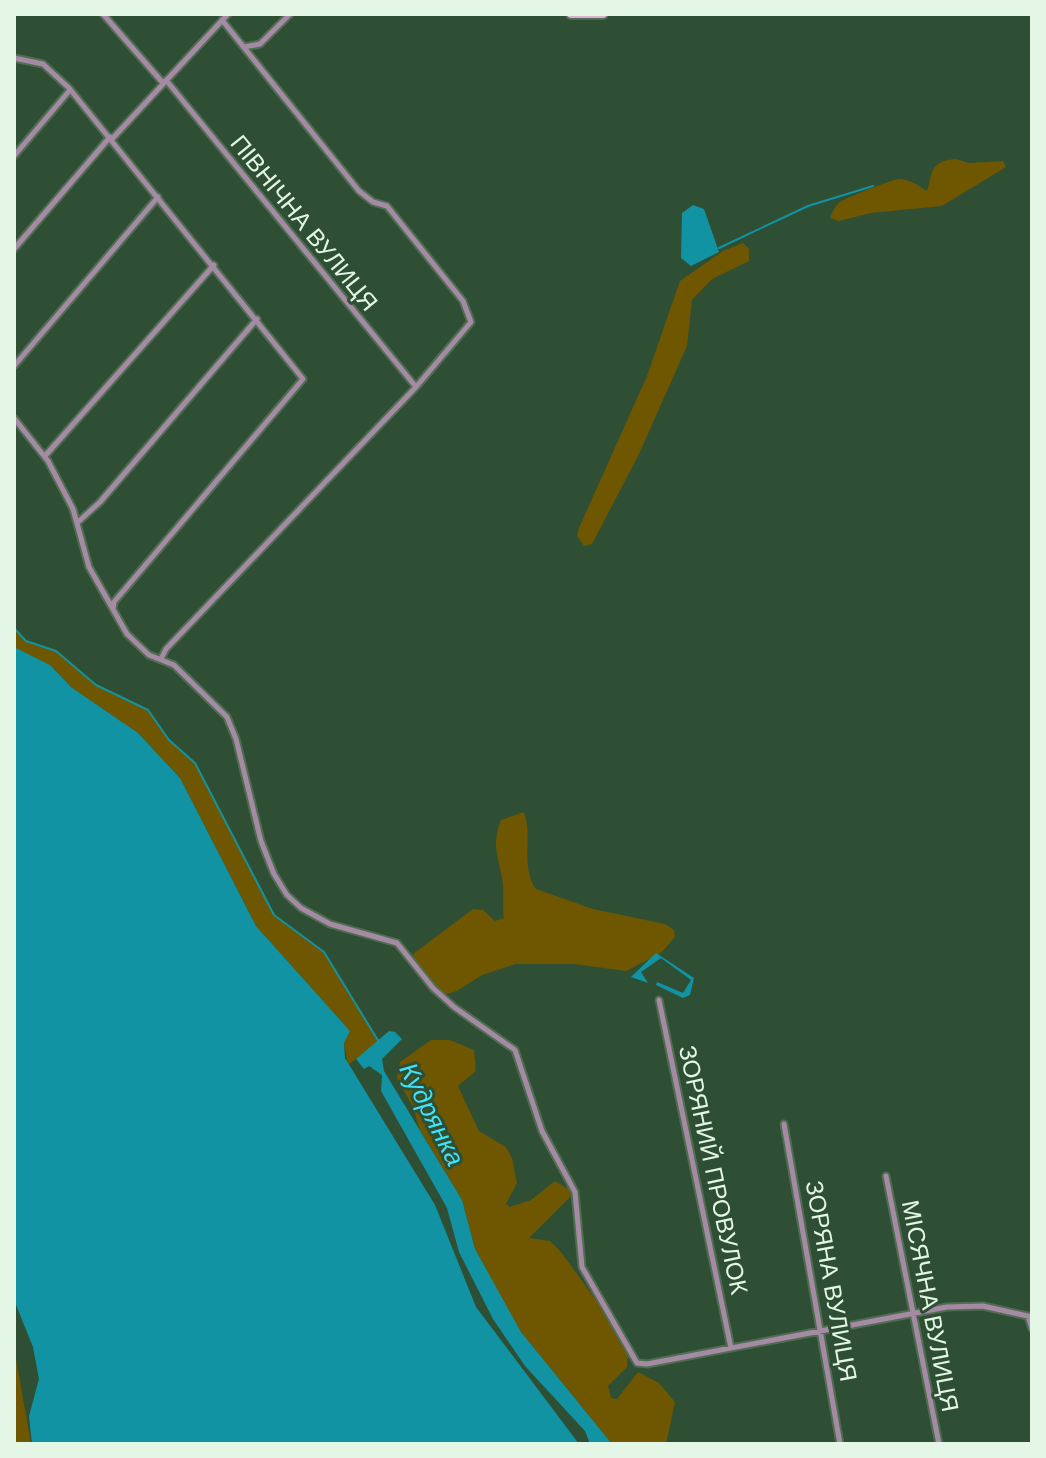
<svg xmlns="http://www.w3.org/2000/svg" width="1046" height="1458" font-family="Arial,sans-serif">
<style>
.green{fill:#6f5600}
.water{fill:#1293a3}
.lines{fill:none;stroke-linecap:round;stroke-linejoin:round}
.stream{stroke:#1293a3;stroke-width:2}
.street-casing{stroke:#506d54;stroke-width:9}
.secondary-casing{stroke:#506d54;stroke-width:12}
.street{stroke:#a48aa2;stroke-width:5}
.secondary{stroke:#d9b0d6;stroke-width:8}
.labels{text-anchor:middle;stroke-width:6;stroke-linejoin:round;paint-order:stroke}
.street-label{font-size:24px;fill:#e4f7e6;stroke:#2f4f34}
.water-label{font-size:26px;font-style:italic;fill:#3fe2f9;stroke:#2f4f34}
</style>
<rect width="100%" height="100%" fill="#2f4f34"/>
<!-- green -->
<path class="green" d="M 956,159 L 969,163 L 1003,161 L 1006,167 L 942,206 L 871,213 L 839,221 L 830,218 C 833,211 834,207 840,202 C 845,198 894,179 899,179 C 912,180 917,185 927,191 C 933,174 928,161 956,159 Z
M 743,243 L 749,249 L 749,261 L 712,279 L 692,300 L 687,346 L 639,454 L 592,544 L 584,546 L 577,536 L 579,528 L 647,376 L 680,281 L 723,251 Z
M 14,628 L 26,641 L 56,651 L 96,685 L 148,710 L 169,740 L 195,763 L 274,915 L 324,952 L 379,1041 L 348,1065 L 344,1043 L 350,1031 L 256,926 L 180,778 L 138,733 L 71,687 L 50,665 L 14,647 Z
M 524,812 C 533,836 520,867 536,889 L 593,909 L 665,924 L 674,930 L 675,937 L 661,953 L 626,971 L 574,964 L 516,964 L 482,975 L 457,991 L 440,996 L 422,978 L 413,954 L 473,909 L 483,910 L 495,921 L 504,918 C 502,907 504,897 503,885 C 500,858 490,848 501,820 Z
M 431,1040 L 450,1040 L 474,1050 L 476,1071 L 458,1086 L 479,1131 L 506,1147 L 512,1158 L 517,1183 L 506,1204 L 510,1207 L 531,1200 L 555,1181 L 570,1190 L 571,1196 L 529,1238 L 550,1241 L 561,1252 L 612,1322 L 628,1356 L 627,1367 L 608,1386 L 611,1398 L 617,1399 L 638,1372 L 659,1383 L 675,1402 L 666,1444 L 612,1444 L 521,1332 L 495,1287 L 475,1249 L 462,1200 L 419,1128 L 414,1109 L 397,1078 L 400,1062 Z
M 14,1347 L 31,1444 L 14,1444 Z"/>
<!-- water -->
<path class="water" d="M 693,205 L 704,209 L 719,252 L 691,266 L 681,258 L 682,213 Z
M 14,647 L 50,665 L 71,687 L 138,733 L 180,778 L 256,926 L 350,1031 L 344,1043 L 345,1058 L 435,1205 L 476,1307 L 579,1444 L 32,1444 L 29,1416 L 39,1379 L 33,1347 L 14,1300 Z
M 656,953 L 694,978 L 690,995 L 683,998 L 656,985 L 657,982 L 683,993 L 691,980 L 661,958 L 641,972 L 648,983 L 631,977 Z
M 389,1031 L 395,1032 L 402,1039 L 382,1059 L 384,1071 L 462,1200 L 475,1249 L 521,1332 L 612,1444 L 590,1444 L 585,1431 L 525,1366 L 493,1319 L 459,1252 L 447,1208 L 381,1091 L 382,1075 L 369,1066 L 364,1069 L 356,1059 Z"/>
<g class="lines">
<!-- stream -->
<path class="stream" d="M 719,248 L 808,206 L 873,186
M 14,628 L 26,641 L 56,651 L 96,685 L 148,710 L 169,740 L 195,763 L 274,915 L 324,952 L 379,1042"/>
<!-- street casing -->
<g class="street-casing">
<path id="street" d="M 103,14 L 163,83
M 244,47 L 260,44 L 290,14
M 14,58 L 43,64 L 69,88 L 303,379 L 114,602 L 113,609
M 166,80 L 416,387
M 112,139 L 228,14
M 14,156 L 70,90
M 14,249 L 110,137
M 14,366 L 158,197
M 14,418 L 48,461 L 73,509 L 89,567 L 127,634 L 149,655 L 174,665 L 227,717 L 236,739 L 261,841 L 274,874 L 287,895 L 301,908 L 330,924 L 397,943 L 433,988 L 454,1007 L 515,1050 L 542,1131 L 575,1192 L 582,1267 L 637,1363 L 647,1364 L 947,1307 L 983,1306 L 1032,1317
M 45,456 L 214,265
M 77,523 L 100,502 L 257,319
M 161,659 L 166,649 L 416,387 L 471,322 L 463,301 L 387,206 L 373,202 L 359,191 L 222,20
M 659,1000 L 731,1348
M 784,1124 L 840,1444
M 886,1176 L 939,1444
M 1028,1316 L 1032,1329"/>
</g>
<!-- secondary casing -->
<g class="secondary-casing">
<path id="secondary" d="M 571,14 L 603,14"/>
</g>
<!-- street -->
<use href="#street" class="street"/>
<!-- secondary -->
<use href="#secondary" class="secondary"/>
</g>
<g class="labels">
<!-- street labels -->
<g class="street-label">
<text transform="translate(304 223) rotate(51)" y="8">ПІВНІЧНА ВУЛИЦЯ</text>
<text transform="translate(713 1170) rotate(78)" y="8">ЗОРЯНИЙ ПРОВУЛОК</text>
<text transform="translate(831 1281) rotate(80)" y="8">ЗОРЯНА ВУЛИЦЯ</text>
<text transform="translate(930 1306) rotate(79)" y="8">МІСЯЧНА ВУЛИЦЯ</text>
</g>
<!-- water labels -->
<g class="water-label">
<text transform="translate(432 1114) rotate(63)" y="9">Кудрянка</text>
</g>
</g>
<!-- border -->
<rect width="1046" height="1458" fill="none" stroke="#e4f7e6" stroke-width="32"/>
</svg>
